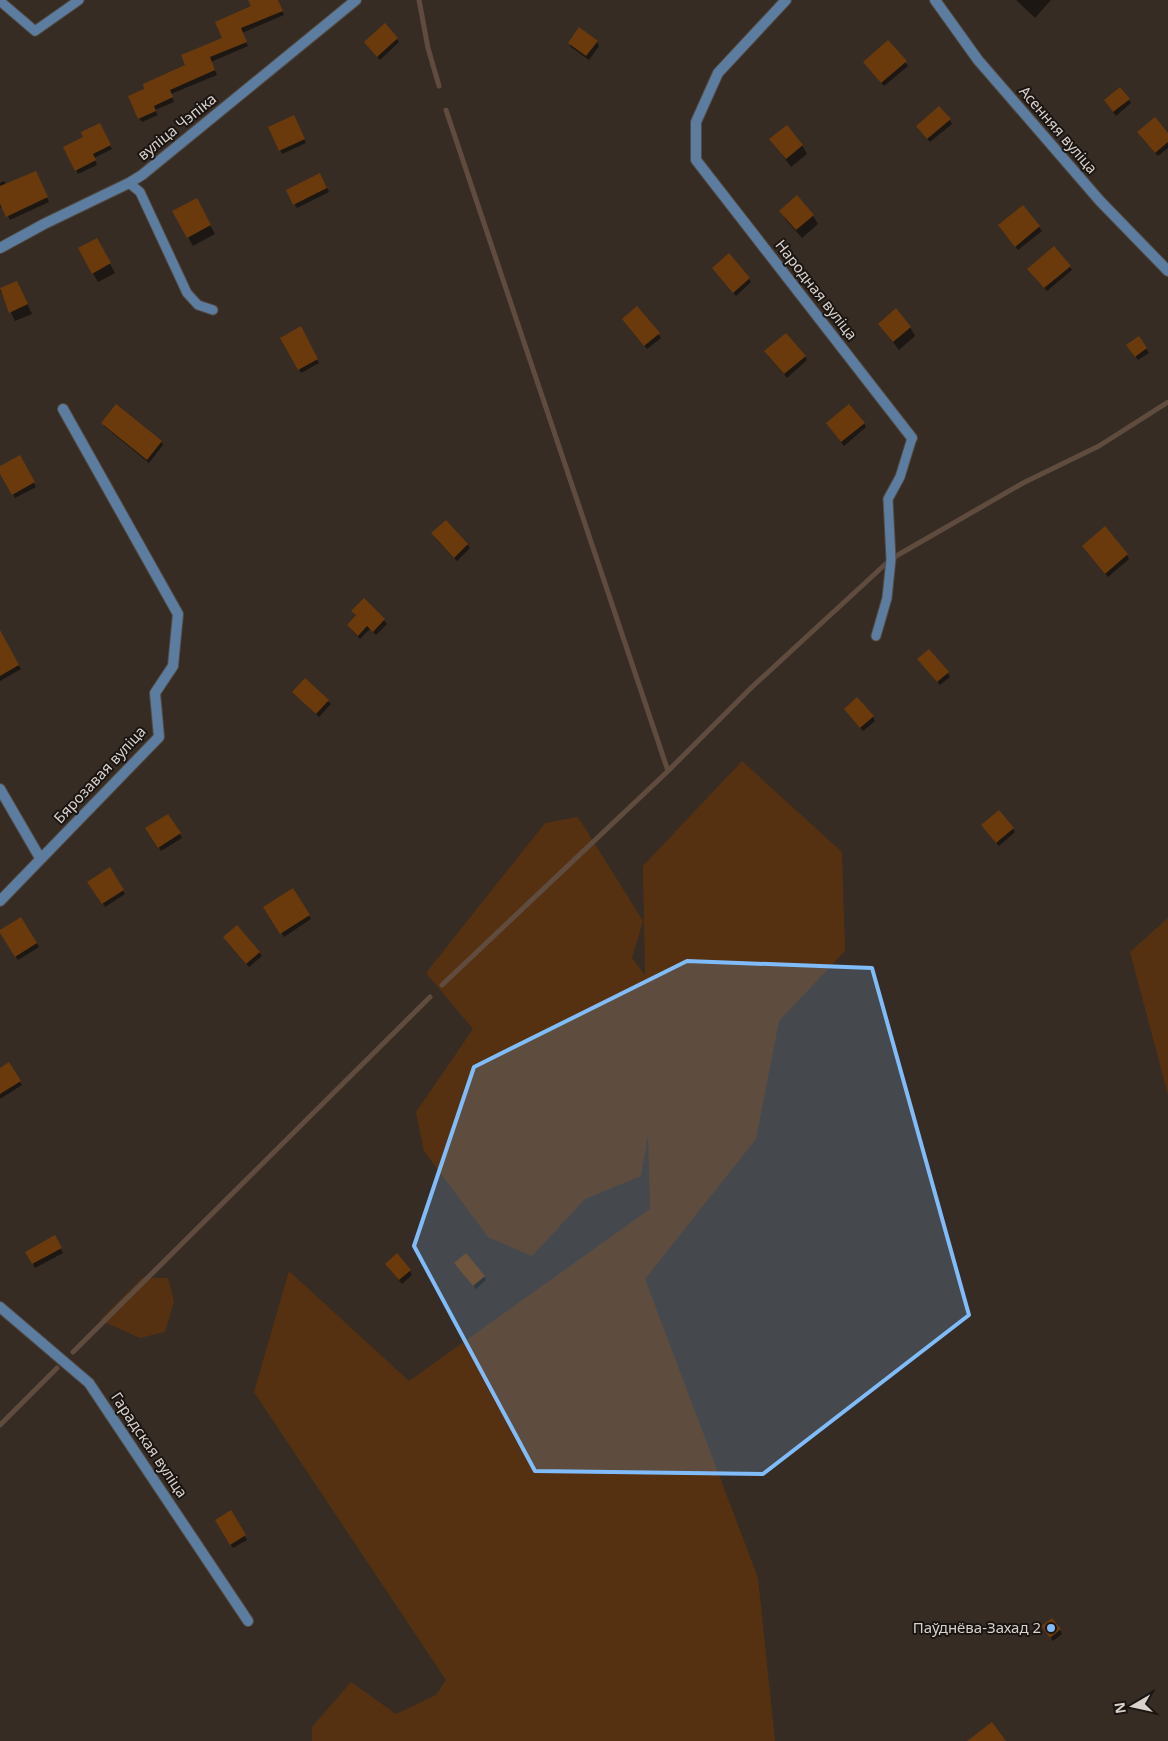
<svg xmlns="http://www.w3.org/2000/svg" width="1168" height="1741" font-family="'Noto Sans',sans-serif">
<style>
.green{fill:#563111}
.shadow{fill:#0007}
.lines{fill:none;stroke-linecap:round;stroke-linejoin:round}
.stream{stroke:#604c3e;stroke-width:5}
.building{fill:#6a3a0d}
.lane-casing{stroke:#534a42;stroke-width:11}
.street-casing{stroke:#534a42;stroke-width:12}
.lane{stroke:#5c7da0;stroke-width:9}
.street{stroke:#5c7da0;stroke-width:10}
.marked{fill:#81bcfa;fill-opacity:0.2;stroke:#81bcfa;stroke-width:4;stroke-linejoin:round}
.poi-dot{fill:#81bcfa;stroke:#1a1512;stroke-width:2}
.labels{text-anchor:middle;stroke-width:4;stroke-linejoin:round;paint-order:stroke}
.street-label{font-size:15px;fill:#d7d0cb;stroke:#1a1512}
.poi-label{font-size:15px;fill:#d7d0cb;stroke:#1a1512;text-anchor:end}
</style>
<rect width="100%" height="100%" fill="#362c24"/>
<!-- green -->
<path class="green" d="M 742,761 L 842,852 L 845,951 L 779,1021 L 756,1139 L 645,1279 L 758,1578 L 775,1741 L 312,1741 L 312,1727 L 351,1682 L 396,1714 L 436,1695 L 446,1680 L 254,1392 L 289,1271 L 409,1381 L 650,1209 L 648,1135 L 641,1176 L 585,1199 L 532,1256 L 488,1237 L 424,1151 L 416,1112 L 473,1029 L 426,973 L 545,823 L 578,817 L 643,921 L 632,958 L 645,975 L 643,866 Z
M 1168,918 L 1168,1095 L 1130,952 Z
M 142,1278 L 168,1278 L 174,1302 L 165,1332 L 140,1338 L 100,1320 Z"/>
<!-- shadow -->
<path class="shadow" d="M 250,0 L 278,0 L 284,15 L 242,33 L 248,46 L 211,62 L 217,75 L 171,94 L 174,102 L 155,110 L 158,115 L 142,122 L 139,118 L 146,89 L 187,66 L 223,39 L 253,7 Z
M 1016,0 L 1051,0 L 1035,18 Z
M 397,39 L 399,42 L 380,60 L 368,46 Z
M 597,41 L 599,46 L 589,60 L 571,47 L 569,43 Z
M 888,42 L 908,66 L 884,86 L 867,66 Z
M 1129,99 L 1131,103 L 1116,116 L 1105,101 Z
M 295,120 L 306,143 L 282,154 L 269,128 Z
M 950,120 L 952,124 L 930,142 L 920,130 Z
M 99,125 L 112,149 L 94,158 L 97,165 L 78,174 L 64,148 L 85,137 Z
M 1168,135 L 1168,148 L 1158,156 L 1141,137 Z
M 771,139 L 802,145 L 807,154 L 791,167 Z
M 320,174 L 329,192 L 297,208 L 287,191 Z
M 38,176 L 49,202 L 10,220 L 3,206 L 0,208 L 0,183 L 4,181 L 6,185 Z
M 196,200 L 215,234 L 193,246 L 174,212 Z
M 1023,207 L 1042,231 L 1018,250 L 1002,229 Z
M 781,211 L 813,216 L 818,224 L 802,238 L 786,220 Z
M 96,239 L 115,273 L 98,282 L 79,249 Z
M 1069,266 L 1072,270 L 1047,291 L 1031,273 Z
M 713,268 L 749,278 L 751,282 L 736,296 Z
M 17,282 L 32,314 L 15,321 L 0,290 Z
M 637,308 L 661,338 L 647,349 L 626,323 Z
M 879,324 L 910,327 L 915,336 L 899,350 Z
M 300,328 L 319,363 L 301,373 L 282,338 Z
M 1139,338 L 1149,353 L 1138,360 L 1130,349 Z
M 768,356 L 805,356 L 807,360 L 787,378 Z
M 102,423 L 161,441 L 163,445 L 149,463 L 105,427 Z
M 827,423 L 864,423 L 866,427 L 844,446 Z
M 19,457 L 36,487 L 15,498 L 0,471 L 0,467 Z
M 435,538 L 467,544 L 470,548 L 457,561 Z
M 1083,547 L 1127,555 L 1129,559 L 1108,577 Z
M 353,611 L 384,620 L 387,624 L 376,635 L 370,629 L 360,639 L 348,626 L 357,617 Z
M 7,646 L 21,669 L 0,681 L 0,649 Z
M 921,663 L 948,673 L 950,677 L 940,685 Z
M 294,692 L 328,701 L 331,704 L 319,717 Z
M 848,713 L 873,717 L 875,721 L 863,731 Z
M 168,815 L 182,838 L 161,851 L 147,829 Z
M 985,829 L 1013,829 L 1015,832 L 999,846 Z
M 109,869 L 125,894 L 105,907 L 89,882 Z
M 292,890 L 311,919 L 284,937 L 265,907 Z
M 20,919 L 39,947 L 18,960 L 0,932 Z
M 227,941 L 259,952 L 262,956 L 249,967 Z
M 8,1064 L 22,1085 L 0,1099 L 0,1069 Z
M 54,1237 L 63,1253 L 35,1268 L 27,1252 Z
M 455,1264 L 484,1277 L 486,1280 L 476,1289 Z
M 389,1268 L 410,1271 L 412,1275 L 402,1284 Z
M 230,1512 L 247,1540 L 233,1548 L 216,1520 Z
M 1060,1630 L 1062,1634 L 1053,1641 L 1045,1631 Z"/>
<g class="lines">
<!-- stream -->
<path class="stream" d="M 419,0 L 428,48 L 439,86
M 446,110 L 668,771
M 442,985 L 668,771 L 752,687 L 891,559 L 1023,483 L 1099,446 L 1168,402
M 73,1352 L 430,997
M 0,1425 L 57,1368"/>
</g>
<!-- building -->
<path class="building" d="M 248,0 L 278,0 L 283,11 L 241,28 L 247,42 L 210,57 L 215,70 L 170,90 L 173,97 L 154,106 L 156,111 L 138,119 L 128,96 L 144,89 L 143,84 L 185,65 L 181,55 L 222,38 L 215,22 L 251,6 Z
M 385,23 L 398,38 L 377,57 L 364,42 Z
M 579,27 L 598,41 L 586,56 L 568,43 Z
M 888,40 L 907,61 L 881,83 L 863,62 Z
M 1120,87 L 1130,99 L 1113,112 L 1104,100 Z
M 939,106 L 951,119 L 927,139 L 916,126 Z
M 294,115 L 305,139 L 279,151 L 268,127 Z
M 1155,117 L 1168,133 L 1168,142 L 1155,153 L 1137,132 Z
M 100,123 L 111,145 L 93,154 L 96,160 L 75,171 L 63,147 L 83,137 L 81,132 Z
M 787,125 L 803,145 L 786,159 L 769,139 Z
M 36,171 L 48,197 L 6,217 L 0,204 L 0,186 Z
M 320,173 L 327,188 L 293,205 L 286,190 Z
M 797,195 L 814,215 L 796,230 L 779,211 Z
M 197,198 L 211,225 L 187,238 L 172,211 Z
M 1023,205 L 1040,226 L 1015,247 L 998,225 Z
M 97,238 L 111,263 L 92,274 L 78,248 Z
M 1054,246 L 1071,266 L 1044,288 L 1027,269 Z
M 729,253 L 750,278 L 733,293 L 712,268 Z
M 17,281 L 28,304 L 9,313 L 0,288 Z
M 637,306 L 660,333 L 644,346 L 622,319 Z
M 896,308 L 911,327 L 893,342 L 878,324 Z
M 301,326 L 318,359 L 298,370 L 280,338 Z
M 786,333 L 806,356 L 784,374 L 764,351 Z
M 1139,336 L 1147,348 L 1135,357 L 1126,345 Z
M 116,404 L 162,441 L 147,460 L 101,423 Z
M 849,404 L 865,423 L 841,442 L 826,423 Z
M 20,455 L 35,482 L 12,495 L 0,474 L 0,466 Z
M 446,520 L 468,544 L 454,558 L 431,533 Z
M 1105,526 L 1128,554 L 1105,574 L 1082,546 Z
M 364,598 L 385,619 L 373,632 L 367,626 L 358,636 L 347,625 L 356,615 L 351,611 Z
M 0,630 L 19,665 L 0,676 Z
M 929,649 L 949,672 L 937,682 L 917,659 Z
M 305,678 L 329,700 L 316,714 L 292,692 Z
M 857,697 L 874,716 L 860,728 L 844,709 Z
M 999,810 L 1014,828 L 996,843 L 981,825 Z
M 168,814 L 181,833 L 158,848 L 145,828 Z
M 110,867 L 124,890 L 102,904 L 87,882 Z
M 293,888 L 310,915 L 280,934 L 263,907 Z
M 21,917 L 37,943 L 15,957 L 0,933 L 0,930 Z
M 237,925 L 260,952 L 246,964 L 223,937 Z
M 9,1062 L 21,1081 L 0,1094 L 0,1068 Z
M 55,1235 L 62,1248 L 32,1264 L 25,1252 Z
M 397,1253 L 411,1270 L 399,1280 L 385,1264 Z
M 466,1253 L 485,1276 L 473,1286 L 454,1263 Z
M 231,1510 L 246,1535 L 230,1545 L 215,1520 Z
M 1052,1618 L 1061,1629 L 1050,1638 L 1041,1626 Z
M 992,1722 L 1006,1741 L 967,1741 Z"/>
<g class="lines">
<!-- lane casing -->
<g class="lane-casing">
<path id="lane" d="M 0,1 L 35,31 L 79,0
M 129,183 L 140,192 L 187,293 L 198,305 L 213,310
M 876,636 L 887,598 L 891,559 L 888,499 L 900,477 L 912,438"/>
</g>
<!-- street casing -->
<g class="street-casing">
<path id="street" d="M 786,0 L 718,73 L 696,122 L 696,160 L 912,438
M 935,0 L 978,60 L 1100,201 L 1168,271
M 0,248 L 44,224 L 129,183 L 142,175 L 356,0
M 0,789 L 40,858
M 0,901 L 159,737 L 155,693 L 173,666 L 178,614 L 63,409
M 0,1307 L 89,1383 L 248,1621"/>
</g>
<!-- lane -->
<use href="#lane" class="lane"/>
<!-- street -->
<use href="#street" class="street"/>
</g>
<!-- marked area -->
<path class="marked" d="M 687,961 L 872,968 L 969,1315 L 763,1474 L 535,1471 L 414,1246 L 474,1067 Z"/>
<!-- markers -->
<circle class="poi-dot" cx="1051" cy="1628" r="5"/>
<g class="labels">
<!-- street labels -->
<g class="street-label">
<text transform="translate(177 127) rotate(-39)" y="5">вуліца Чэпіка</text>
<text transform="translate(1058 130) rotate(49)" y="5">Асенняя вуліца</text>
<text transform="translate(816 290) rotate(52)" y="5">Народная вуліца</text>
<text transform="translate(100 775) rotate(-47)" y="5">Бярозавая вуліца</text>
<text transform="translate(149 1445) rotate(56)" y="5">Гарадская вуліца</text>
</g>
<!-- poi labels -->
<g class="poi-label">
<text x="1041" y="1633">Паўднёва-Захад 2</text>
</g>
</g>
<!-- north arrow -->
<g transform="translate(1133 1706) rotate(261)" stroke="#1a1512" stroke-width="4" paint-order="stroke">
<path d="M0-4L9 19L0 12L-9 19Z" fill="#d7d0cb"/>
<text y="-8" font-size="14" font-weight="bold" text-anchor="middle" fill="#d7d0cb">N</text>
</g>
</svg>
